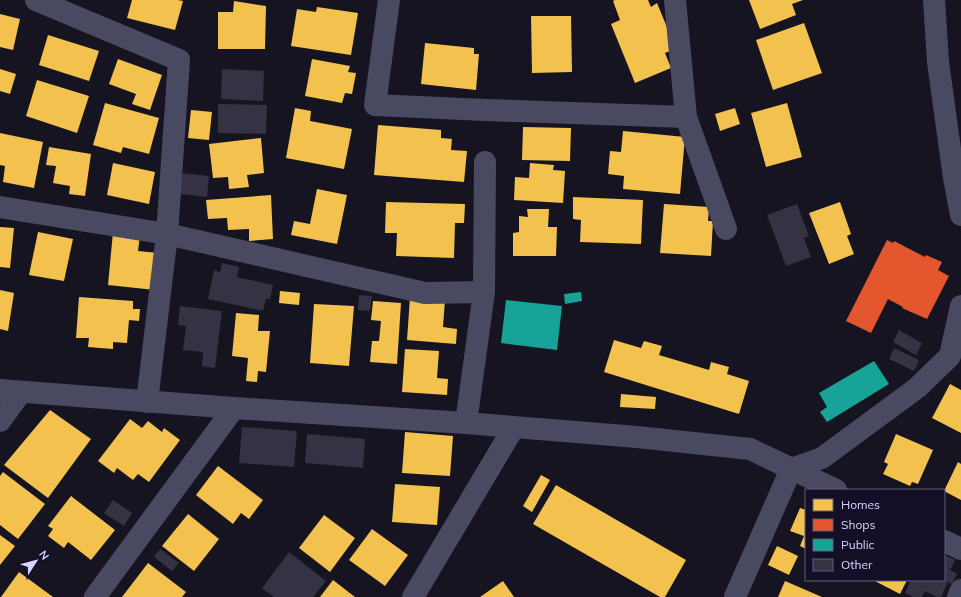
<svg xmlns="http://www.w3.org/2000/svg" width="961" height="597" font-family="Mulish,sans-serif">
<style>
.homes{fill:#f2c14e}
.shops{fill:#e4572e}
.public{fill:#17a398}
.building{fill:#343243}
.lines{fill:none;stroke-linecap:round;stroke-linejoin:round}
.minor{stroke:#4a4962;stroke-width:22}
</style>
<rect width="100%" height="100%" fill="#161421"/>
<!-- homes -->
<path class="homes" d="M 132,0 L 178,0 L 183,1 L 175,30 L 127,18 Z
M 615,0 L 648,0 L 651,7 L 657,3 L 676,49 L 665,53 L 671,68 L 635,83 L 611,24 L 620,20 L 613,1 Z
M 749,0 L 803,0 L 792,4 L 796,15 L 760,29 Z
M 234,1 L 266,6 L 265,49 L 218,49 L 218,12 L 233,12 Z
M 317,7 L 358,13 L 351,55 L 291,46 L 297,9 L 316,12 Z
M 0,14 L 20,19 L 13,50 L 0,47 Z
M 531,16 L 571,16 L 572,72 L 532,73 Z
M 804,23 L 822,73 L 773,90 L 756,40 Z
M 48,35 L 99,51 L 89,81 L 39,65 Z
M 425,43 L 474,48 L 474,54 L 479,54 L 476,90 L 421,84 Z
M 118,59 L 162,75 L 150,110 L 132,104 L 136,94 L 109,84 Z
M 312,59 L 350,66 L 348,72 L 356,73 L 352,94 L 345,93 L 342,103 L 305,96 Z
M 0,69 L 16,74 L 10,94 L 0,91 Z
M 37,80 L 89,96 L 77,133 L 26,116 Z
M 105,103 L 159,118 L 149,154 L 123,147 L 121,153 L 93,145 Z
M 787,103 L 802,157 L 766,167 L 751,113 Z
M 295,108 L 311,111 L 310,121 L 352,129 L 344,169 L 286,158 Z
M 735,108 L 740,124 L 720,131 L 715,114 Z
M 191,110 L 212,112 L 209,140 L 188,138 Z
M 378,125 L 441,130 L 441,138 L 452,139 L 451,150 L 467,151 L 464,182 L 374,175 Z
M 523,127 L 571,128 L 570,161 L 522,160 Z
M 623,131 L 685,137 L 680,194 L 623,189 L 624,176 L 608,174 L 610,151 L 621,152 Z
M 0,133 L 43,142 L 34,188 L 3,182 L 5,166 L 0,165 Z
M 261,138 L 264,173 L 247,175 L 249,187 L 229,189 L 228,177 L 213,178 L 209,144 Z
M 49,147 L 91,154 L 85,196 L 69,194 L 70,186 L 53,183 L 56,166 L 46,165 Z
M 113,163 L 155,172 L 149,204 L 107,195 Z
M 530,163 L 554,165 L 553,170 L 565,171 L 563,203 L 514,200 L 515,177 L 529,178 Z
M 317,189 L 347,195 L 337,244 L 291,235 L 294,221 L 310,224 Z
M 271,195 L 273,239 L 249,241 L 249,229 L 228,230 L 227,218 L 208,219 L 206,200 Z
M 573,197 L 643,200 L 641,244 L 580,242 L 581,220 L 573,219 Z
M 386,202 L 465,204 L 464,223 L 455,223 L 454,258 L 396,256 L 397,233 L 385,233 Z
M 840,202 L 851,234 L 847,236 L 854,254 L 829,264 L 809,213 Z
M 664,204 L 709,207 L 708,221 L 713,221 L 711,256 L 660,253 Z
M 527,209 L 549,209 L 548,227 L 557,227 L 556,256 L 513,256 L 513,233 L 519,232 L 519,216 L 528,217 Z
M 0,227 L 14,228 L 10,268 L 0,267 Z
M 38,232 L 73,239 L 64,281 L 29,275 Z
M 113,232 L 140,235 L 138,251 L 159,253 L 155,290 L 108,285 Z
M 0,290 L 14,293 L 8,331 L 0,329 Z
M 280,291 L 300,293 L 299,305 L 279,303 Z
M 79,297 L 133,301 L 133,309 L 140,309 L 139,321 L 129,320 L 127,343 L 113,342 L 113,349 L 88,347 L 89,338 L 76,338 Z
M 410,297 L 445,300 L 443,327 L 457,329 L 456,344 L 407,340 Z
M 373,301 L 401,303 L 397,364 L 370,362 L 372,341 L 379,341 L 381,321 L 371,320 Z
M 314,304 L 354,306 L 349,366 L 310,363 Z
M 236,313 L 259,315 L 258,331 L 270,331 L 266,372 L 258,371 L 257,382 L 246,381 L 248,358 L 232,356 Z
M 614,340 L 641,348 L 644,341 L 662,346 L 659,355 L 709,370 L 711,362 L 729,367 L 727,374 L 749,381 L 739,414 L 604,372 Z
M 405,349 L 439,351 L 437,378 L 448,379 L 447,395 L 402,392 Z
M 950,384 L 961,390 L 961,433 L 932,418 Z
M 621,394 L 656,397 L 655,409 L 620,407 Z
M 50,410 L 91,439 L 48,498 L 4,465 Z
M 130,419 L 142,428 L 148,421 L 162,432 L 164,428 L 180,440 L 149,482 L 138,474 L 133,480 L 117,468 L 114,473 L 98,461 Z
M 405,432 L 453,436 L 450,476 L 402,473 Z
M 896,434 L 933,450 L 918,484 L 912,482 L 910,486 L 883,474 L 888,464 L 884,462 Z
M 958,462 L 961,464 L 961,500 L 944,491 Z
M 218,466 L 263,500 L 249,519 L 241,513 L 233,524 L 196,495 Z
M 3,472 L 45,504 L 18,539 L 0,525 L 0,476 Z
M 541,475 L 550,480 L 532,512 L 523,506 Z
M 395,484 L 440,487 L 437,525 L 392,522 Z
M 556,485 L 686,560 L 665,597 L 660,597 L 533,524 Z
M 71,496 L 115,530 L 91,560 L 68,542 L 64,548 L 48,536 L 53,529 L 48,526 Z
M 800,508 L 806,510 L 806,549 L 800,546 L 804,536 L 790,531 Z
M 188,514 L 219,539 L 194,571 L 162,546 Z
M 324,515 L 355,538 L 330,572 L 299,548 Z
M 372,529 L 408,555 L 385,586 L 349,560 Z
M 0,535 L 15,546 L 0,565 Z
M 777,546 L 798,556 L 789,575 L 768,565 Z
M 148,563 L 186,592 L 182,597 L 122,597 Z
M 19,572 L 53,597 L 1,597 Z
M 333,580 L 355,597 L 320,597 Z
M 873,580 L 907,580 L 900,594 Z
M 503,581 L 514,597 L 480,597 Z
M 785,581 L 822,597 L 778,597 Z"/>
<!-- shops -->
<path class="shops" d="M 887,240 L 893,243 L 894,241 L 925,257 L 926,255 L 942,262 L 938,270 L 949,276 L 927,319 L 902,308 L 903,307 L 888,299 L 871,333 L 846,321 Z"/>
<!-- public -->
<path class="public" d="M 581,292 L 582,301 L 565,304 L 564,294 Z
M 506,300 L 562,306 L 557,350 L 501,343 Z
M 874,361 L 889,384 L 827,422 L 820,412 L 827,407 L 819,393 Z"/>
<!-- building -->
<path class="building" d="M 222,69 L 264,71 L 263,101 L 221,99 Z
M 218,104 L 267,105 L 266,134 L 218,133 Z
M 182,173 L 209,176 L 207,197 L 180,194 Z
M 797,204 L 809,236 L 804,238 L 811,257 L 786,266 L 767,215 Z
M 222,263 L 239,267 L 237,277 L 273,285 L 270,299 L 266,299 L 263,311 L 208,299 L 214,270 L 220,272 Z
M 359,295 L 372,296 L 370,311 L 358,310 Z
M 180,306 L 222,311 L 215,368 L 202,366 L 203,352 L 183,350 L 186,326 L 178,325 Z
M 899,330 L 922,343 L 916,355 L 893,342 Z
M 894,348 L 919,360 L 914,371 L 889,359 Z
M 242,427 L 297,431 L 294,467 L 239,463 Z
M 307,434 L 365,439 L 363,468 L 305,463 Z
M 113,500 L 132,513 L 124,526 L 104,513 Z
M 160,549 L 179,563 L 172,571 L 154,557 Z
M 289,552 L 326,581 L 313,597 L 274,597 L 262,588 Z
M 944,555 L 955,560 L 950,570 L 957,574 L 952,584 L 948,582 L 941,597 L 937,597 L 925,591 L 922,597 L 913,597 L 905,593 L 911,580 L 944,580 Z"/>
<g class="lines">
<!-- minor -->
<path class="minor" d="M 36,0 L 179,60 L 167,234 L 147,402
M 389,0 L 375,105 L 485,110 L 686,117 L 675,0
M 934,0 L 938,62 L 954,178 L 961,215
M 686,117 L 726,229
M 0,207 L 167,234 L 425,293 L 484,292 L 485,162
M 0,390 L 234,408 L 466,423 L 637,437 L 750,449 L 836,490
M 0,421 L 21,392
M 466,423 L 484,292
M 944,541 L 961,549
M 95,597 L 234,408
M 413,597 L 514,427
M 735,597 L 791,469 L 822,458 L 917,388 L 950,356 L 961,306
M 958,597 L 961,590"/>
</g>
<!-- legend -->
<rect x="805" y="489" width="140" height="92" fill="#130f26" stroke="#625e7d"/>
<rect x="813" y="499" width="20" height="12" fill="#f2c14e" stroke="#625e7d"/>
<text x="841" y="509" font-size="12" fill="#d9d4ff">Homes</text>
<rect x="813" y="519" width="20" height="12" fill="#e4572e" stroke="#625e7d"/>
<text x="841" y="529" font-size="12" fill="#d9d4ff">Shops</text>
<rect x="813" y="539" width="20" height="12" fill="#17a398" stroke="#625e7d"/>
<text x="841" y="549" font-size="12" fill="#d9d4ff">Public</text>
<rect x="813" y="559" width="20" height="12" fill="#343243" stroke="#625e7d"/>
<text x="841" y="569" font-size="12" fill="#d9d4ff">Other</text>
<!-- north arrow -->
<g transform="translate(36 561) rotate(54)" stroke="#130f26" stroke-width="3" paint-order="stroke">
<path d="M0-3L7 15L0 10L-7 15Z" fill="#d9d4ff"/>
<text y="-6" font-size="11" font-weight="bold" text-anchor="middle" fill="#d9d4ff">N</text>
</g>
</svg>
